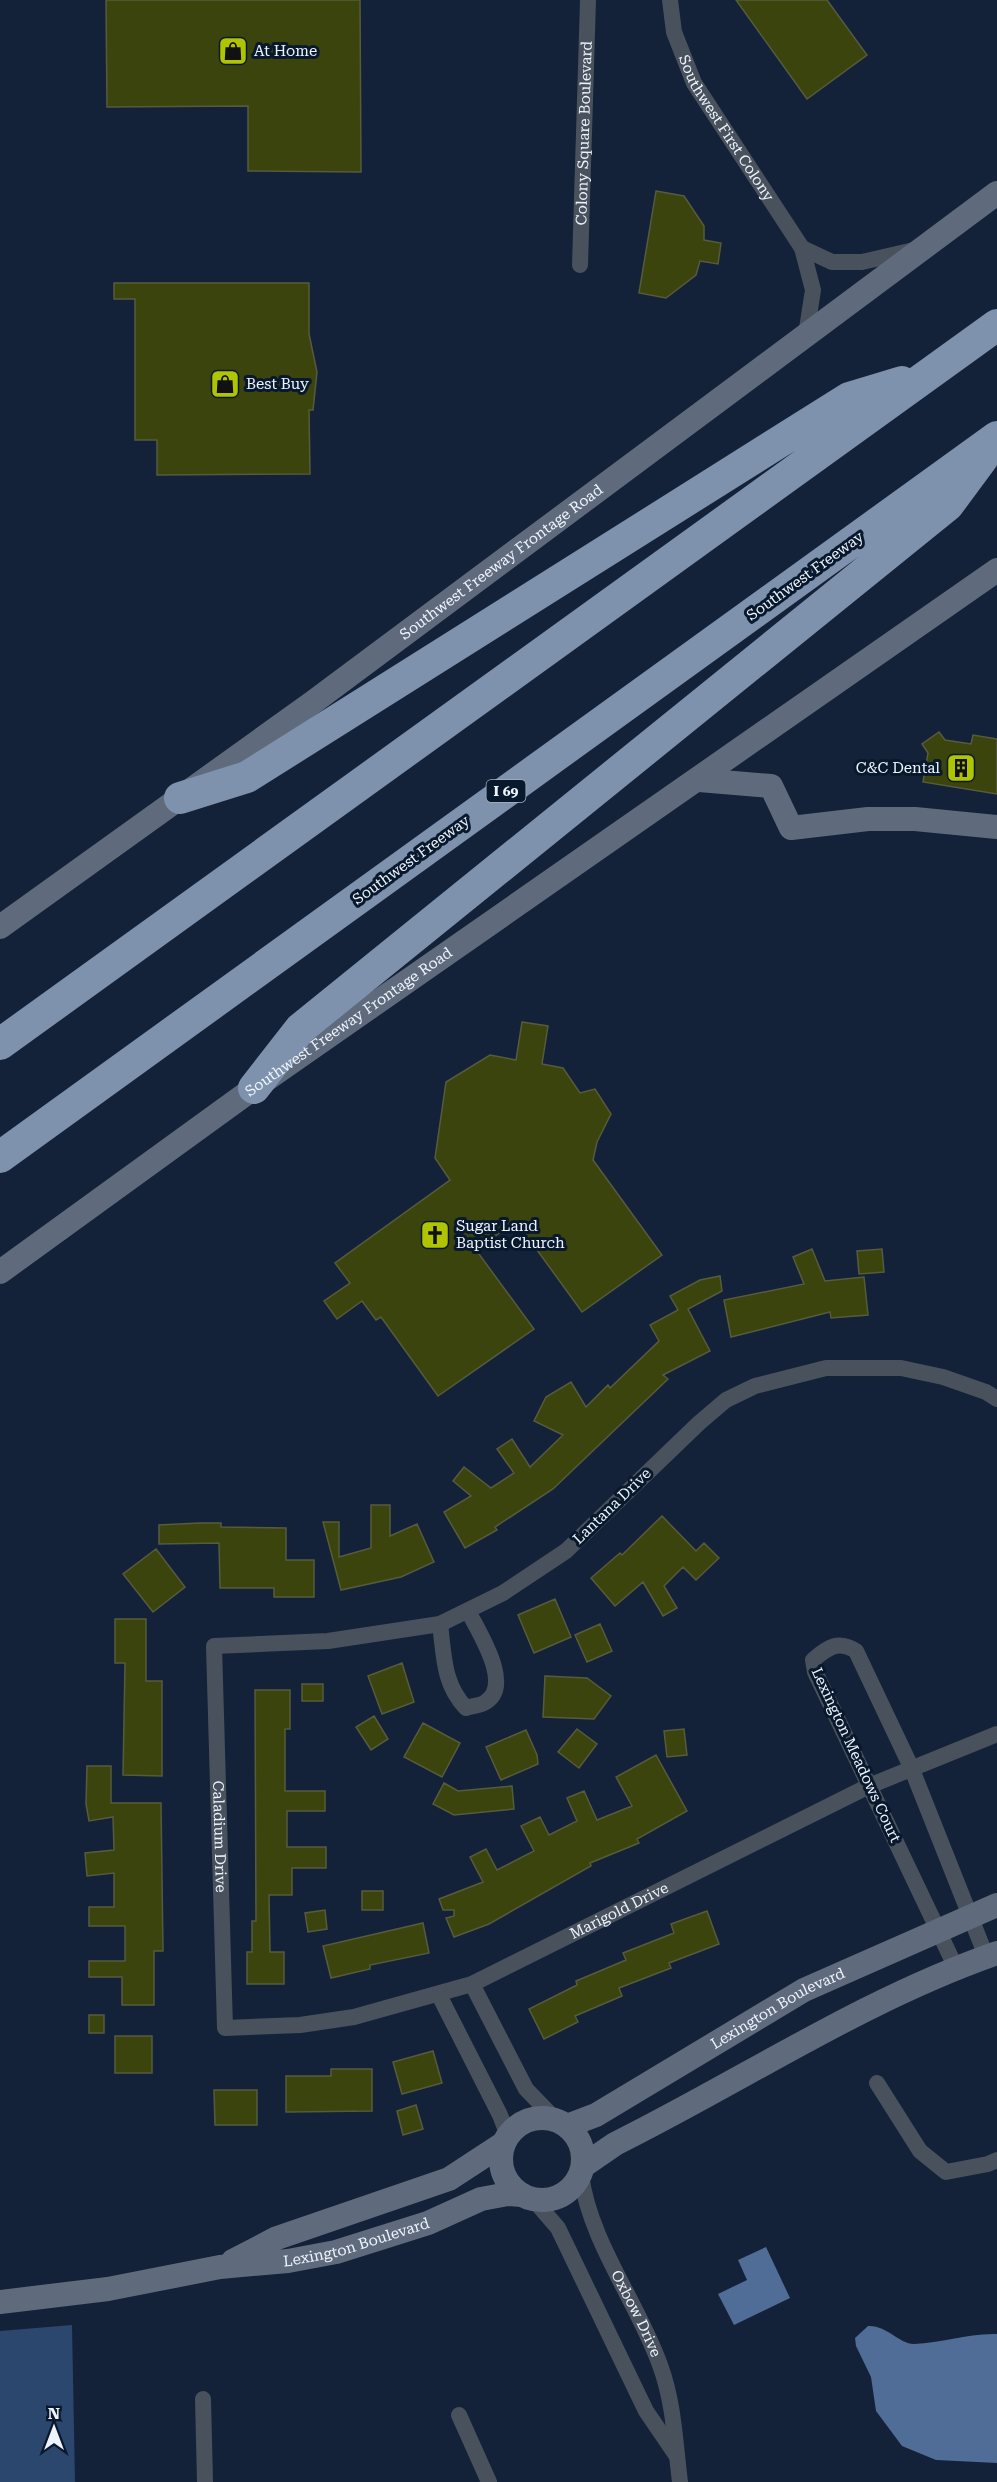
<svg xmlns="http://www.w3.org/2000/svg" width="997" height="2482" font-family="'Roboto Serif',serif">
<style>
.green{fill:#2b476e}
.water{fill:#4f6d97}
.building{fill:#3c440d;stroke:#565b3e;stroke-width:1.5}
.lines{fill:none;stroke-linecap:round;stroke-linejoin:round}
.street{stroke:#49515c;stroke-width:16}
.secondary{stroke:#5f6b7d;stroke-width:24}
.highway{stroke:#7e92ad;stroke-width:32}
.labels{text-anchor:middle;stroke-width:6;stroke-linejoin:round;paint-order:stroke}
.shield{fill:#09192d;stroke:#a9b2bf;stroke-width:1.5}
.shield-label{font-size:14px;font-weight:bold;fill:#eef4fd}
.poi-label{font-size:15px;fill:#eef4fd;stroke:#09192d;text-anchor:start}
.street-label{font-size:15px;fill:#eef4fd;stroke:#09192d}
</style>
<rect width="100%" height="100%" fill="#132238"/>
<!-- green -->
<path class="green" d="M 72,2325 L 75,2482 L 0,2482 L 0,2331 Z"/>
<!-- water -->
<path class="water" d="M 766,2247 L 790,2298 L 734,2325 L 718,2294 L 747,2280 L 738,2260 Z
M 868,2326 C 887,2325 899,2344 914,2344 C 942,2343 968,2333 997,2334 L 997,2463 L 936,2460 L 902,2446 L 876,2411 L 871,2377 L 856,2346 L 855,2338 Z"/>
<!-- building -->
<path class="building" d="M 106,0 L 360,0 L 361,172 L 248,171 L 248,106 L 107,107 Z
M 736,0 L 827,0 L 867,55 L 807,99 Z
M 656,191 L 684,196 L 704,226 L 704,240 L 721,243 L 718,264 L 700,261 L 696,275 L 666,298 L 639,293 Z
M 114,283 L 309,283 L 309,334 L 317,372 L 313,410 L 309,410 L 310,474 L 157,475 L 157,440 L 135,440 L 135,299 L 114,299 Z
M 939,732 L 945,740 L 971,744 L 973,735 L 997,739 L 997,794 L 923,782 L 928,753 L 922,744 Z
M 522,1022 L 548,1026 L 542,1064 L 563,1068 L 580,1093 L 595,1089 L 611,1114 L 597,1142 L 593,1160 L 662,1255 L 582,1312 L 516,1221 L 476,1250 L 534,1329 L 438,1396 L 381,1317 L 376,1320 L 362,1301 L 337,1319 L 324,1301 L 350,1283 L 335,1263 L 450,1180 L 435,1158 L 446,1082 L 490,1055 L 516,1060 Z
M 812,1249 L 825,1281 L 864,1277 L 868,1315 L 831,1318 L 830,1312 L 731,1337 L 724,1300 L 804,1284 L 793,1257 Z
M 882,1249 L 884,1272 L 859,1274 L 857,1251 Z
M 720,1276 L 722,1291 L 688,1309 L 710,1351 L 663,1375 L 668,1379 L 553,1489 L 495,1527 L 497,1530 L 465,1548 L 444,1512 L 471,1496 L 453,1481 L 464,1467 L 491,1488 L 514,1473 L 497,1449 L 512,1439 L 530,1467 L 563,1435 L 534,1421 L 546,1397 L 571,1382 L 586,1407 L 608,1385 L 610,1388 L 659,1341 L 650,1325 L 678,1310 L 670,1296 L 700,1280 Z
M 371,1505 L 390,1505 L 390,1536 L 417,1524 L 434,1562 L 401,1577 L 341,1590 L 323,1522 L 339,1522 L 339,1557 L 371,1548 Z
M 662,1516 L 696,1551 L 704,1543 L 719,1558 L 696,1580 L 683,1567 L 664,1586 L 677,1608 L 663,1616 L 643,1582 L 615,1606 L 591,1578 L 620,1553 L 622,1555 Z
M 199,1523 L 221,1523 L 221,1527 L 286,1528 L 286,1560 L 314,1560 L 314,1597 L 274,1597 L 274,1588 L 220,1588 L 219,1543 L 159,1544 L 159,1525 Z
M 156,1549 L 185,1587 L 153,1612 L 123,1574 Z
M 555,1599 L 571,1637 L 534,1653 L 518,1615 Z
M 115,1619 L 146,1619 L 146,1681 L 162,1681 L 162,1776 L 123,1775 L 125,1663 L 115,1663 Z
M 600,1624 L 612,1651 L 587,1662 L 575,1635 Z
M 402,1663 L 414,1702 L 382,1714 L 368,1676 Z
M 545,1676 L 587,1678 L 611,1696 L 594,1719 L 543,1717 Z
M 302,1684 L 323,1684 L 323,1701 L 302,1701 Z
M 255,1690 L 290,1690 L 290,1729 L 285,1729 L 285,1791 L 325,1791 L 325,1811 L 287,1811 L 287,1847 L 326,1847 L 326,1868 L 292,1868 L 292,1895 L 269,1895 L 270,1952 L 284,1952 L 284,1984 L 247,1984 L 247,1952 L 252,1952 L 252,1921 L 256,1921 Z
M 374,1716 L 388,1739 L 371,1750 L 356,1727 Z
M 423,1723 L 460,1743 L 442,1777 L 404,1757 Z
M 577,1729 L 597,1744 L 579,1768 L 558,1752 Z
M 684,1729 L 687,1755 L 667,1757 L 664,1731 Z
M 526,1730 L 537,1755 L 538,1764 L 501,1780 L 486,1747 Z
M 656,1755 L 687,1811 L 637,1839 L 639,1843 L 590,1863 L 591,1866 L 489,1924 L 454,1937 L 446,1918 L 454,1916 L 454,1910 L 443,1910 L 439,1899 L 483,1882 L 470,1857 L 486,1849 L 497,1870 L 534,1851 L 521,1826 L 540,1817 L 549,1835 L 577,1821 L 567,1798 L 584,1791 L 597,1820 L 632,1806 L 616,1777 Z
M 87,1766 L 111,1766 L 111,1803 L 161,1803 L 163,1951 L 154,1951 L 154,2005 L 122,2005 L 122,1977 L 89,1977 L 89,1961 L 125,1961 L 125,1926 L 89,1926 L 89,1907 L 114,1907 L 114,1873 L 87,1876 L 85,1853 L 114,1850 L 113,1817 L 89,1821 L 86,1804 Z
M 444,1783 L 458,1791 L 512,1786 L 514,1809 L 454,1815 L 433,1804 Z
M 362,1891 L 383,1891 L 383,1910 L 362,1910 Z
M 325,1910 L 327,1929 L 308,1932 L 305,1913 Z
M 707,1911 L 719,1944 L 669,1963 L 671,1968 L 619,1988 L 622,1996 L 575,2016 L 578,2022 L 544,2039 L 529,2009 L 577,1985 L 576,1981 L 626,1960 L 623,1953 L 674,1933 L 671,1924 Z
M 423,1923 L 429,1953 L 370,1965 L 370,1969 L 331,1978 L 323,1946 Z
M 89,2015 L 104,2015 L 104,2033 L 89,2033 Z
M 115,2036 L 152,2036 L 152,2073 L 115,2073 Z
M 433,2051 L 442,2083 L 402,2094 L 393,2062 Z
M 331,2069 L 372,2069 L 372,2111 L 286,2112 L 286,2076 L 331,2076 Z
M 214,2090 L 257,2090 L 257,2125 L 215,2125 Z
M 416,2105 L 423,2129 L 403,2135 L 397,2111 Z"/>
<g class="lines">
<!-- street -->
<g class="street">
<path id="s1" d="M 670,0 L 674,32 L 694,83 L 802,248 L 813,290 L 806,335"/>
<path d="M 802,248 L 832,262 L 862,262 L 914,250"/>
<path id="s2" d="M 580,265 L 588,0"/>
<path id="s3" d="M 997,1399 L 986,1392 L 943,1377 L 901,1368 L 826,1368 L 755,1386 L 726,1400 L 699,1423 L 566,1551 L 503,1593 L 440,1624 L 328,1641 L 214,1646 L 225,2028 L 300,2025 L 354,2017 L 472,1984 L 869,1786 L 997,1734"/>
<path d="M 440,1624 C 444,1655 443,1684 466,1708 C 471,1706 479,1706 484,1703 C 515,1687 478,1631 468,1611"/>
<path d="M 956,1968 L 815,1672 L 813,1660 C 828,1647 838,1640 856,1651 L 911,1767 L 986,1956"/>
<path d="M 472,1984 L 526,2089 L 556,2120"/>
<path d="M 439,1995 L 500,2115 L 508,2136"/>
<path d="M 877,2083 L 920,2151 L 946,2172 L 988,2164 L 997,2160"/>
<path id="s4" d="M 581,2175 C 590,2242 637,2301 660,2365 C 674,2403 675,2442 680,2482"/>
<path d="M 533,2199 L 558,2228 L 646,2411 L 676,2455"/>
<path d="M 203,2399 L 205,2482"/>
<path d="M 459,2415 L 489,2482"/>
</g>
<!-- secondary -->
<g class="secondary">
<path d="M 699,780 L 771,786 L 791,828 L 868,819 L 915,819 L 997,827"/>
<path id="s5" d="M 0,927 L 312,703 L 997,193"/>
<path id="s6" d="M 0,1272 L 254,1088 L 997,570"/>
<circle cx="542" cy="2159" r="41"/>
<path id="s7" d="M 567,2126 L 596,2115 L 804,1990 L 997,1905"/>
<path d="M 583,2166 L 615,2144 C 742,2081 862,2000 997,1953"/>
<path d="M 233,2261 L 277,2238 L 449,2179 L 504,2143"/>
<path id="s8" d="M 0,2302 L 108,2289 L 220,2267 L 288,2261 L 336,2252 L 428,2223 L 481,2199 L 508,2194 L 522,2195"/>
</g>
<!-- highway -->
<path class="highway" d="M 180,798 L 247,777 L 849,398 L 902,382
M 0,1044 L 997,325
M 254,1088 L 300,1029 L 948,505 L 982,459
M 0,1157 L 997,437"/>
</g>
<!-- icons -->
<defs>
<g id="shop-square" transform="scale(1.5)"><rect x="-9" y="-9" width="18" height="18" rx="4" fill="#b0c502" stroke="#09192d"/><path d="M-5-2.5h2.3a2.7 3.5 0 0 1 5.4 0H5L5.5 6h-11ZM-1.5-2.5h3a1.5 2.3 0 0 0-3 0Z" fill="#111"/></g>
<g id="building-square" transform="scale(1.5)"><rect x="-9" y="-9" width="18" height="18" rx="4" fill="#b0c502" stroke="#09192d"/><path d="M-4-6H4V6H1V3H-1V6H-4ZM-2.5-4.3h1.7v1.8h-1.7ZM.8-4.3h1.7v1.8H.8ZM-2.5-1h1.7V.8h-1.7ZM.8-1h1.7V.8H.8Z" fill="#111"/></g>
<g id="church-square" transform="scale(1.5)"><rect x="-9" y="-9" width="18" height="18" rx="4" fill="#b0c502" stroke="#09192d"/><path d="M-1.2-6h2.4v3.5h3.3v2.4h-3.3V6h-2.4V-.1h-3.3v-2.4h3.3Z" fill="#111"/></g>
</defs>
<g fill-rule="evenodd">
<use href="#shop-square" x="233" y="51"/>
<use href="#shop-square" x="225" y="384"/>
<use href="#building-square" x="961" y="768"/>
<use href="#church-square" x="435" y="1235"/>
</g>
<g class="labels">
<!-- shield labels -->
<rect class="shield" x="486.5" y="780" width="39" height="22" rx="4.5"/>
<g class="shield-label">
<text x="506" y="796">I 69</text>
</g>
<!-- poi labels -->
<g class="poi-label">
<text x="254" y="56">At Home</text>
<text x="246" y="389">Best Buy</text>
<text x="940" y="773" text-anchor="end">C&amp;C Dental</text>
<text x="456" y="1231">Sugar Land<tspan x="456" dy="17">Baptist Church</tspan></text>
</g>
<!-- street labels -->
<g class="street-label">
<text dy="5" stroke="none"><textPath href="#s1" startOffset="142">Southwest First Colony</textPath></text>
<text dy="5" stroke="none"><textPath href="#s2" startOffset="132">Colony Square Boulevard</textPath></text>
<text dy="5" stroke="none"><textPath href="#s5" startOffset="620">Southwest Freeway Frontage Road</textPath></text>
<text transform="translate(805 576) rotate(-36)" y="5">Southwest Freeway</text>
<text transform="translate(411 860) rotate(-36)" y="5">Southwest Freeway</text>
<text dy="5" stroke="none"><textPath href="#s6" startOffset="429">Southwest Freeway Frontage Road</textPath></text>
<text transform="translate(612 1506) rotate(-44)" y="5">Lantana Drive</text>
<text transform="translate(856 1755) rotate(65)" y="5">Lexington Meadows Court</text>
<text dy="5" stroke="none"><textPath href="#s3" startOffset="1066">Caladium Drive</textPath></text>
<text dy="5" stroke="none"><textPath href="#s3" startOffset="1674">Marigold Drive</textPath></text>
<text dy="5" stroke="none"><textPath href="#s7" startOffset="242">Lexington Boulevard</textPath></text>
<text dy="5" stroke="none"><textPath href="#s8" startOffset="362">Lexington Boulevard</textPath></text>
<text dy="5" stroke="none"><textPath href="#s4" startOffset="150">Oxbow Drive</textPath></text>
</g>
</g>
<!-- north arrow -->
<g transform="translate(54 2428)" stroke="#09192d" stroke-width="4.5" paint-order="stroke">
<path d="M0-4.5L10 22L0 15L-10 22Z" fill="#eef4fd"/>
<text y="-9" font-size="16" font-weight="bold" text-anchor="middle" fill="#eef4fd">N</text>
</g>
</svg>
